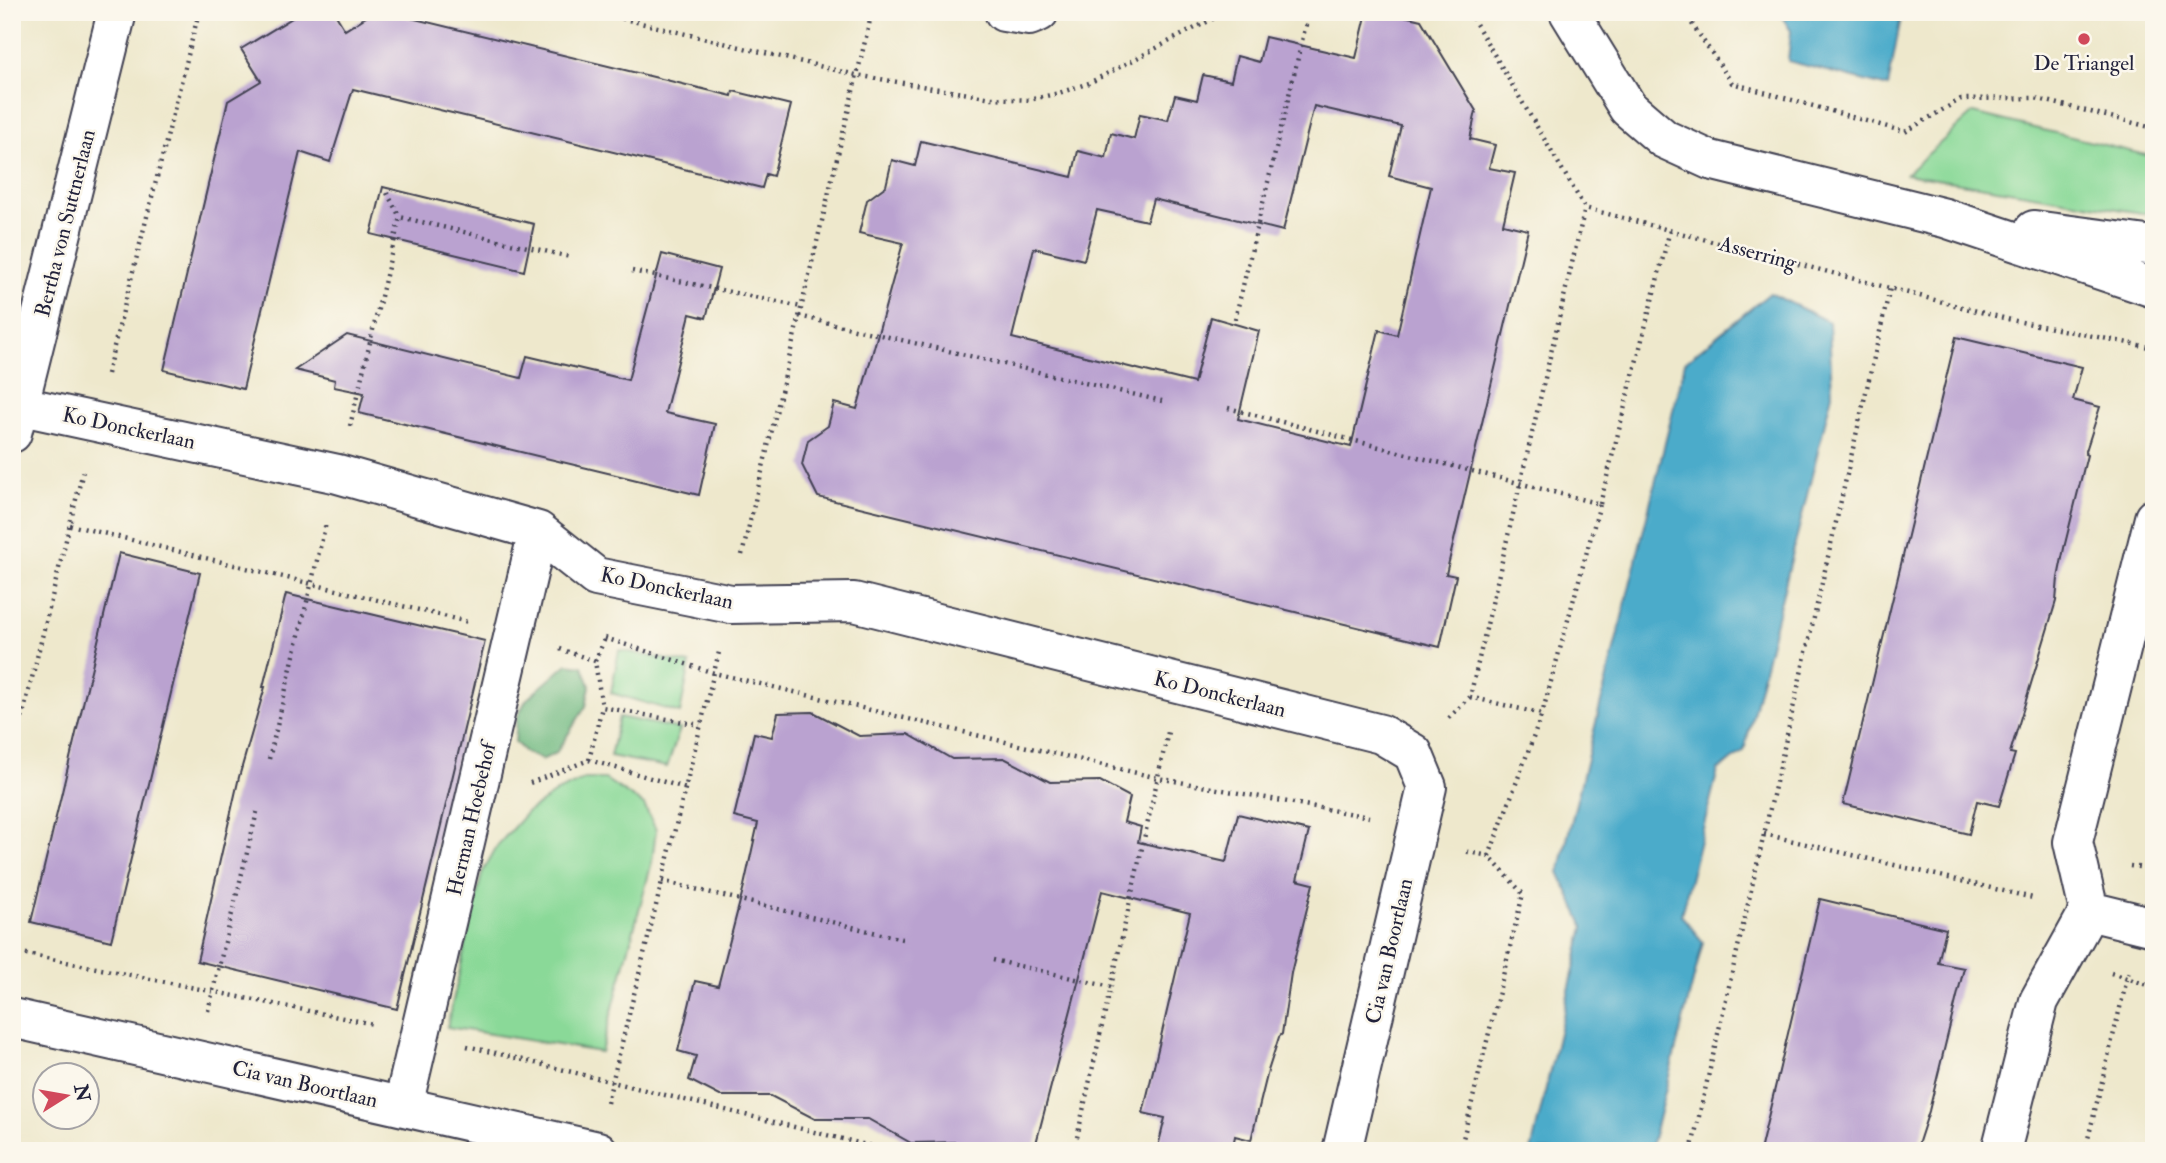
<svg xmlns="http://www.w3.org/2000/svg" width="2166" height="1163" font-family="'IM FELL Double Pica',serif">
<style>
.green{fill:#8ad998;stroke:#567e6a;stroke-width:2}
.forest{fill:#6fb980;stroke:#486e5e;stroke-width:2}
.water{fill:#4babca;stroke:#366682;stroke-width:2}
.building{fill:#baa2d0;fill-rule:evenodd}
.lines{fill:none;stroke-linecap:round;stroke-linejoin:round}
.minor-casing{stroke:#414051;stroke-width:42}
.path{stroke:#414051;stroke-width:4.5;stroke-dasharray:2 5;stroke-linecap:butt}
.minor{stroke:#fff;stroke-width:38}
.poi-dot{fill:#d1495b;stroke:#fbf7ec;stroke-width:2.5}
.labels{text-anchor:middle;stroke-width:5;stroke-linejoin:round;paint-order:stroke}
.poi-label{font-size:21px;fill:#22223b;stroke:#fbf7ec}
.street-label{font-size:21px;fill:#22223b;stroke:#fbf7ec}
</style>
<rect width="100%" height="100%" fill="#fbf7ec"/>
<filter id="ink" filterUnits="userSpaceOnUse"><feTurbulence type="fractalNoise" baseFrequency=".0143" numOctaves="2"/><feDisplacementMap in="SourceGraphic" scale="14" xChannelSelector="R" yChannelSelector="G"/><feConvolveMatrix kernelMatrix="1 2 1 2 8 2 1 2 1" color-interpolation-filters="sRGB"/></filter>
<filter id="wash" filterUnits="userSpaceOnUse"><feTurbulence type="fractalNoise" baseFrequency=".00686" numOctaves="4" result="noise"/><feDisplacementMap in="SourceGraphic" scale="28" xChannelSelector="R" yChannelSelector="G"/><feGaussianBlur stdDeviation="1.57" result="paint"/><feColorMatrix in="noise" values="0 0 0 0 0 0 0 0 0 0 0 0 0 0 0 0 0 1.4 0 .05"/><feComposite in="paint" operator="in"/></filter>
<g filter="url(#wash)">
<rect width="100%" height="100%" fill="#eee8cc"/>
<!-- green -->
<path class="green" d="M 1973,113 L 2154,157 L 2154,215 L 1906,174 Z
M 619,650 L 690,664 L 680,713 L 611,693 Z
M 619,717 L 680,729 L 667,767 L 610,756 Z
M 585,779 L 605,779 L 644,805 L 656,830 L 652,862 L 601,1052 L 447,1027 L 482,873 L 497,846 L 527,812 L 557,792 Z"/>
<!-- forest -->
<path class="forest" d="M 567,664 L 583,666 L 590,686 L 586,706 L 556,753 L 542,760 L 526,753 L 515,742 L 517,718 L 526,700 Z"/>
<!-- water -->
<path class="water" d="M 1779,12 L 1902,12 L 1888,87 L 1788,61 L 1791,31 Z
M 1770,293 L 1829,322 L 1832,394 L 1744,751 L 1718,770 L 1681,915 L 1703,942 L 1650,1151 L 1531,1151 L 1584,927 L 1559,872 L 1685,362 Z"/>
<g id="blocks">
<!-- building -->
<path class="building" d="M 302,12 L 334,12 L 345,30 L 374,12 L 386,12 L 732,96 L 733,91 L 791,105 L 773,176 L 766,174 L 762,188 L 353,89 L 330,162 L 300,152 L 243,389 L 164,370 L 228,101 L 261,81 L 241,49 Z
M 1367,12 L 1387,12 L 1421,20 L 1476,111 L 1470,139 L 1495,145 L 1489,168 L 1515,173 L 1503,224 L 1528,230 L 1446,574 L 1456,576 L 1440,647 L 818,497 L 802,465 L 808,440 L 828,426 L 834,403 L 857,409 L 903,243 L 859,233 L 867,200 L 886,186 L 892,160 L 915,166 L 921,141 L 1072,177 L 1078,151 L 1106,158 L 1111,133 L 1134,139 L 1140,114 L 1168,120 L 1175,95 L 1197,100 L 1203,75 L 1231,81 L 1237,56 L 1259,62 L 1265,37 L 1356,58 ZM 1314,106 L 1401,126 L 1389,176 L 1431,187 L 1397,335 L 1379,330 L 1351,447 L 1238,419 L 1259,331 L 1211,317 L 1194,383 L 1012,338 L 1034,248 L 1084,260 L 1097,210 L 1147,221 L 1153,199 L 1283,231 Z
M 383,187 L 534,224 L 524,271 L 371,234 Z
M 662,254 L 719,269 L 706,318 L 690,314 L 665,413 L 715,424 L 699,495 L 359,413 L 364,393 L 334,387 L 335,380 L 295,370 L 347,335 L 521,378 L 527,356 L 628,380 Z
M 1956,337 L 2082,367 L 2073,400 L 2100,407 L 2085,454 L 2087,455 L 2064,548 L 2058,578 L 2056,601 L 2010,753 L 2015,754 L 1999,806 L 1977,801 L 1969,834 L 1843,804 Z
M 119,553 L 200,573 L 111,941 L 31,922 Z
M 286,594 L 485,641 L 397,1009 L 197,961 L 239,777 L 265,687 L 263,687 Z
M 813,712 L 859,736 L 908,734 L 952,759 L 1004,758 L 1050,782 L 1100,781 L 1130,797 L 1124,822 L 1141,827 L 1138,842 L 1226,862 L 1238,814 L 1309,831 L 1297,880 L 1313,884 L 1291,973 L 1282,1034 L 1279,1037 L 1268,1071 L 1251,1140 L 1235,1136 L 1232,1151 L 1157,1151 L 1165,1118 L 1143,1113 L 1190,913 L 1102,891 L 1034,1151 L 978,1151 L 961,1142 L 911,1143 L 868,1119 L 815,1119 L 771,1096 L 720,1096 L 689,1080 L 696,1056 L 678,1051 L 695,981 L 718,986 L 744,886 L 758,823 L 734,817 L 754,733 L 772,737 L 778,713 Z
M 1820,899 L 1946,929 L 1938,963 L 1964,968 L 1929,1111 L 1916,1151 L 1760,1151 Z"/>
</g>
</g>
<g filter="url(#ink)">
<use href="#blocks" fill-opacity="0" stroke="#414051" stroke-width="2"/>
<g class="lines">
<!-- minor casing -->
<g class="minor-casing">
<path id="minor" d="M 1004,12 L 1029,16 L 1039,12
M 1569,12 L 1628,108 L 1664,139 L 1710,160 L 1945,218 L 2154,288
M 2034,230 L 2154,246
M 12,404 L 338,474 L 538,531 L 596,577 L 731,604 L 854,602 L 1381,734 L 1413,753 L 1427,787 L 1342,1151
M 12,433 L 117,12
M 2089,911 L 2154,927
M 12,1018 L 598,1151
M 403,1106 L 538,531
M 2001,1151 L 2039,1001 L 2089,911 L 2073,842 L 2154,518"/>
</g>
<!-- path -->
<path class="path" d="M 595,12 L 856,75 L 992,98 L 1029,100 L 1059,93 L 1089,83 L 1226,12
M 1469,12 L 1585,208 L 2011,320 L 2154,348
M 1684,12 L 1732,83 L 1905,132 L 1961,99 L 2035,98 L 2154,128
M 387,193 L 400,217
M 632,271 L 801,307
M 799,316 L 1162,401
M 1235,319 L 1309,12
M 107,374 L 199,12
M 1228,408 L 1600,504 L 1542,714
M 350,426 L 400,217 L 570,257
M 1600,504 L 1670,230
M 70,525 L 468,622
M 742,555 L 872,12
M 605,638 L 714,673 L 1158,778 L 1369,817
M 560,649 L 595,661 L 602,707
M 595,661 L 606,636
M 1470,697 L 1542,714 L 1489,856
M 1449,718 L 1470,697 L 1585,208
M 12,759 L 83,471
M 269,759 L 326,523
M 589,760 L 602,707 L 700,725
M 530,783 L 589,760 L 685,788
M 1764,834 L 2033,898
M 2130,866 L 2154,869
M 662,881 L 906,940
M 12,951 L 373,1024
M 993,960 L 1111,987
M 2111,973 L 2154,987
M 208,1011 L 258,808
M 467,1046 L 891,1151
M 607,1103 L 719,652
M 1074,1151 L 1168,732
M 1460,1151 L 1523,894 L 1489,856 L 1463,851
M 1691,1151 L 1890,288
M 2085,1151 L 2129,971"/>
<!-- minor -->
<use href="#minor" class="minor"/>
</g>
</g>
<!-- markers -->
<circle class="poi-dot" cx="2084" cy="39" r="7"/>
<g class="labels">
<!-- poi labels -->
<g class="poi-label">
<text x="2084" y="70">De Triangel</text>
</g>
<!-- street labels -->
<g class="street-label">
<text transform="translate(65 223) rotate(-76)" y="7">Bertha von Suttnerlaan</text>
<text transform="translate(1758 253) rotate(15)" y="7">Asserring</text>
<text transform="translate(129 428) rotate(12)" y="7">Ko Donckerlaan</text>
<text transform="translate(667 588) rotate(12)" y="7">Ko Donckerlaan</text>
<text transform="translate(1220 694) rotate(14)" y="7">Ko Donckerlaan</text>
<text transform="translate(471 819) rotate(-77)" y="7">Herman Hoebehof</text>
<text transform="translate(1389 951) rotate(-77)" y="7">Cia van Boortlaan</text>
<text transform="translate(305 1084) rotate(13)" y="7">Cia van Boortlaan</text>
</g>
</g>
<!-- margin -->
<rect width="2166" height="1163" fill="none" stroke="#fbf7ec" stroke-width="42"/>
<!-- north arrow -->
<g transform="translate(66 1096) rotate(79)"><circle r="33" fill="#fbf7ec" stroke="#a4a2a5" stroke-width="2"/>
<path d="M0-5L12 26L0 18L-12 26Z" fill="#d1495b"/>
<text y="-10" font-size="19" font-weight="bold" text-anchor="middle" fill="#22223b">N</text>
</g>
</svg>
